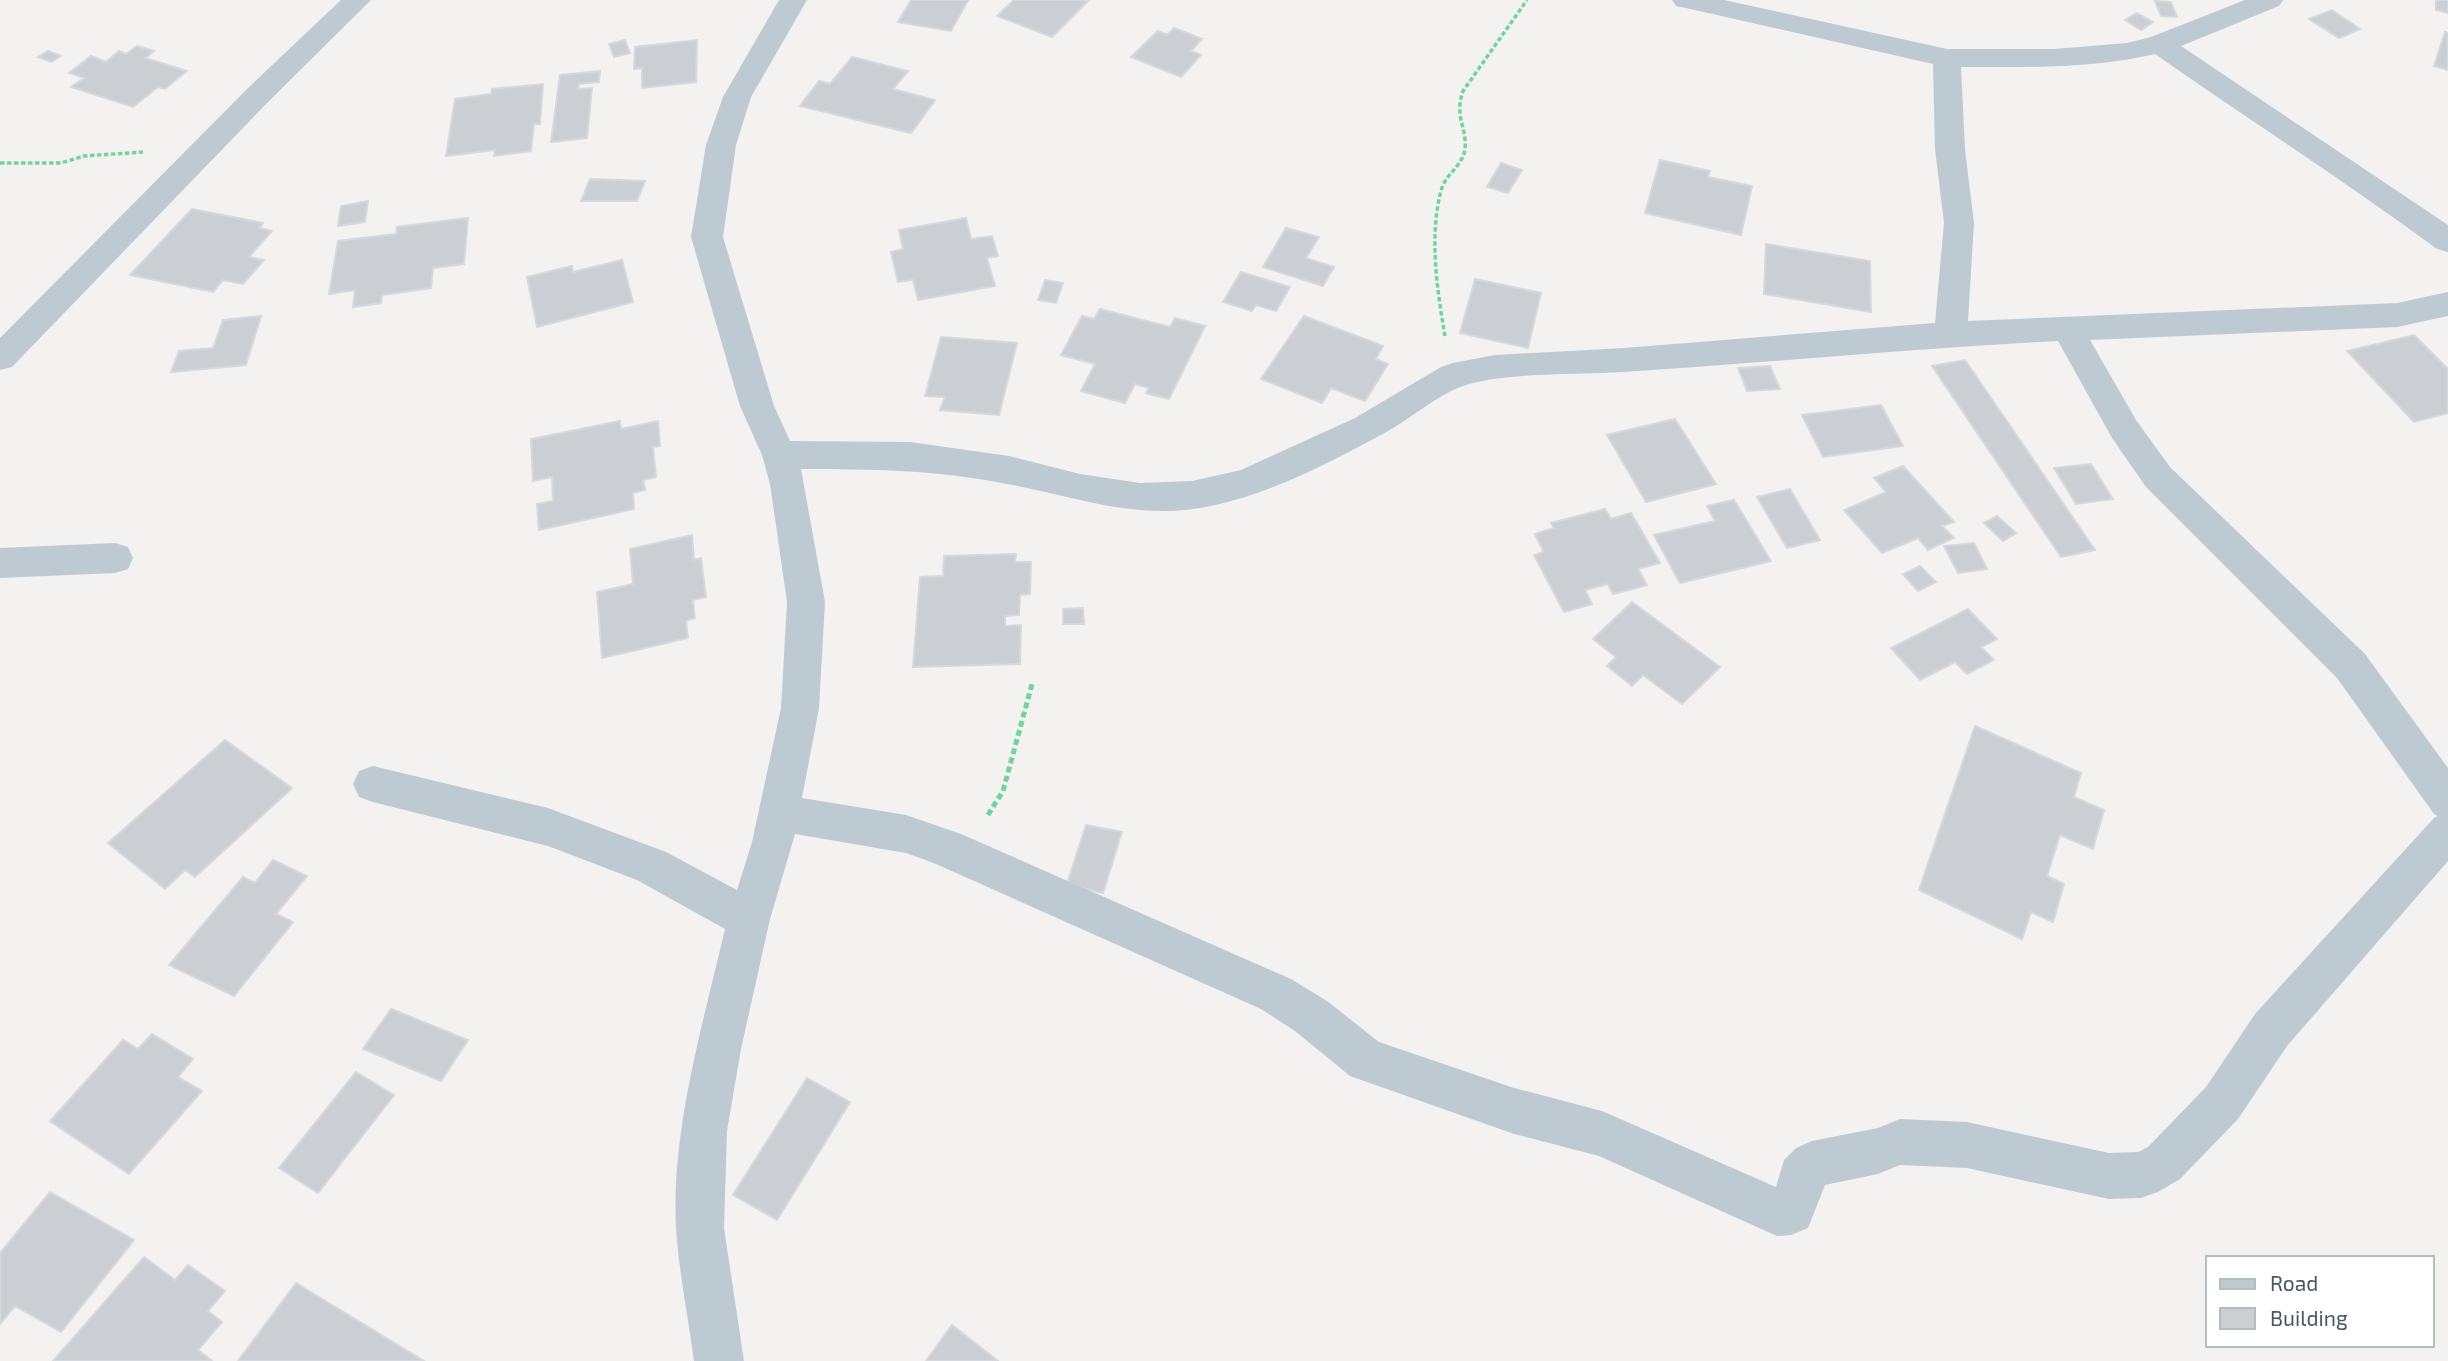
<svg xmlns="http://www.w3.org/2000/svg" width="2448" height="1361" font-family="'Exo 2',sans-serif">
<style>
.building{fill:#cbcfd4;stroke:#d5d8dd;stroke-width:2}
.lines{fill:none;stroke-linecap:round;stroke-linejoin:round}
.path-far1{stroke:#71d59b;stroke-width:3.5;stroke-dasharray:4.5 2.5;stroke-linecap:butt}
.path{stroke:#71d59b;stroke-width:5;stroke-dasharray:6 3.5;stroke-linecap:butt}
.street{fill:#becad2;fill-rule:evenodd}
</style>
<rect width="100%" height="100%" fill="#f4f1f1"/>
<!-- building -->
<path class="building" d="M 911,0 L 968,0 L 951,31 L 898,22 Z
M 1014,0 L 1089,0 L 1052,37 L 997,16 Z
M 2436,0 L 2448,0 L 2448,13 L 2436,10 Z
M 2155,1 L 2171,2 L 2177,17 L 2161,16 Z
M 2332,10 L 2360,29 L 2339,38 L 2309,19 Z
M 2137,13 L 2153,22 L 2141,30 L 2125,20 Z
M 1174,28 L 1202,39 L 1191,51 L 1201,55 L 1181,77 L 1131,57 L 1158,31 L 1167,35 Z
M 2445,32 L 2448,33 L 2448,70 L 2434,66 Z
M 625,40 L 630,53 L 614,57 L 609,44 Z
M 697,40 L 696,82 L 642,88 L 642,68 L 634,69 L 635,47 Z
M 137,46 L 154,51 L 145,58 L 187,71 L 165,89 L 158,87 L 133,107 L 71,87 L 84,78 L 69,73 L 91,56 L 106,62 L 119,51 L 126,54 Z
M 48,51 L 61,56 L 51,62 L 38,57 Z
M 852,57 L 908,71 L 893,89 L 935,100 L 911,133 L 800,106 L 819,81 L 830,84 Z
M 600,71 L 599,82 L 579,84 L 578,89 L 592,88 L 587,138 L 551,142 L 560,75 Z
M 543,84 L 540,124 L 534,124 L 531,151 L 494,156 L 495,150 L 446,156 L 455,99 L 491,94 L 492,89 Z
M 1660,160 L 1710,171 L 1708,177 L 1752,186 L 1741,235 L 1645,213 Z
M 1501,163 L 1522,170 L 1508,193 L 1487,187 Z
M 590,179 L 645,181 L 637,201 L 581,201 Z
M 368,201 L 365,222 L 338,226 L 341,206 Z
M 192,209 L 263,223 L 259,228 L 272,231 L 249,257 L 264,260 L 243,284 L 223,280 L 213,292 L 130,275 Z
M 468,218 L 464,264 L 433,268 L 431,288 L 382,295 L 381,303 L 353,307 L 355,290 L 329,294 L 338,241 L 396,234 L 397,227 Z
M 966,218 L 971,239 L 992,236 L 998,256 L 987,258 L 995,286 L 918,300 L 913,280 L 898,282 L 891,252 L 903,249 L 899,230 Z
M 1286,228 L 1319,237 L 1306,258 L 1334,267 L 1323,286 L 1263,267 Z
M 1766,244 L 1870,261 L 1871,312 L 1764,294 Z
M 622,260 L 633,302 L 537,327 L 527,277 L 572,266 L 573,272 Z
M 1241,272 L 1290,287 L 1276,311 L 1256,305 L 1252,311 L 1223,302 Z
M 1475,279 L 1541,293 L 1528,348 L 1460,333 Z
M 1045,280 L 1063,283 L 1056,303 L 1038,300 Z
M 1100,309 L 1170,327 L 1175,318 L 1205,326 L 1169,399 L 1146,393 L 1149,388 L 1135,384 L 1125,403 L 1081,391 L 1095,364 L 1061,355 L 1082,316 L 1094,319 Z
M 261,316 L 246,365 L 171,372 L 179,351 L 213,348 L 223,320 Z
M 1304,316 L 1383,346 L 1376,359 L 1388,364 L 1365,401 L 1331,388 L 1322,403 L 1261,379 Z
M 2414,335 L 2448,369 L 2448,413 L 2414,422 L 2347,351 Z
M 941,337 L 1017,343 L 999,415 L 940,410 L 945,397 L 925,396 Z
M 1965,360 L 2095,550 L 2061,557 L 1932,366 Z
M 1770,366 L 1780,389 L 1747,391 L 1738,368 Z
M 1881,405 L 1903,446 L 1823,457 L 1802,415 Z
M 1675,419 L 1716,484 L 1646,502 L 1607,435 Z
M 620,421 L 621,429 L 658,421 L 660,446 L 653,447 L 656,477 L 643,480 L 645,490 L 633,493 L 634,509 L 539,530 L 537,504 L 553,501 L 552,477 L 533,481 L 531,439 Z
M 2091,464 L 2113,499 L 2076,504 L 2054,468 Z
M 1903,466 L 1954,522 L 1942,526 L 1954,538 L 1928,550 L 1918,538 L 1882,553 L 1844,510 L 1886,492 L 1874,478 Z
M 1790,489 L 1820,540 L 1787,548 L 1757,497 Z
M 1734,500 L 1771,561 L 1680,583 L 1654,535 L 1715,521 L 1707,506 Z
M 1605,509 L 1611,519 L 1631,513 L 1660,563 L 1638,569 L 1647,585 L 1613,594 L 1608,584 L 1585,590 L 1592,604 L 1564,612 L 1534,555 L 1544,552 L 1535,534 L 1554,528 L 1551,523 Z
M 1997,516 L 2016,533 L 2003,541 L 1984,523 Z
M 692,535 L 694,560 L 701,558 L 706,597 L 693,600 L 695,618 L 686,621 L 688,638 L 602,658 L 597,592 L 633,584 L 630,549 Z
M 1974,543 L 1987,569 L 1958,573 L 1944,546 Z
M 1016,554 L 1015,562 L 1031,562 L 1030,594 L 1020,595 L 1019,615 L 1005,616 L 1005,626 L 1021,625 L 1020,664 L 913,667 L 920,577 L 943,576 L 944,556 Z
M 1920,566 L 1936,582 L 1918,591 L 1903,574 Z
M 1632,602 L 1720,667 L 1682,704 L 1643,675 L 1632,686 L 1607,666 L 1616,657 L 1593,639 Z
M 1083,608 L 1084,624 L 1063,624 L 1063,609 Z
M 1968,609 L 1997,639 L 1981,647 L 1994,660 L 1967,674 L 1955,662 L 1920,680 L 1891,648 Z
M 1975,726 L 2081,773 L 2074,797 L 2104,810 L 2093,849 L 2060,835 L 2047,876 L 2064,884 L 2053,922 L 2031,912 L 2022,939 L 1919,890 Z
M 225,740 L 292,788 L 195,877 L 185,870 L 165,889 L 108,843 Z
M 1086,825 L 1122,832 L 1103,893 L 1067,884 Z
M 273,860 L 307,876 L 276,914 L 293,922 L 234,996 L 169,965 L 243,877 L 255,883 Z
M 391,1009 L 468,1040 L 441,1081 L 363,1049 Z
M 152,1034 L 193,1059 L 178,1077 L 202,1091 L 129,1174 L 50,1121 L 123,1040 L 138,1049 Z
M 356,1072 L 394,1095 L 318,1193 L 279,1168 Z
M 807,1078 L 850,1102 L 777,1220 L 733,1195 Z
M 50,1192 L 134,1240 L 61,1332 L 15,1306 L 0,1324 L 0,1253 Z
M 144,1257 L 175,1280 L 188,1265 L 225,1291 L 208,1311 L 222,1322 L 198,1350 L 212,1361 L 53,1361 Z
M 296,1283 L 424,1361 L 238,1361 Z
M 952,1325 L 998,1361 L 926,1361 Z"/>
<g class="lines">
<!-- path-far1 -->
<path class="path-far1" d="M 0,163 L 61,163 L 84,156 L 143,152
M 1445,336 C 1437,290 1429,236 1441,191 C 1445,174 1463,166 1465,149 C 1467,126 1454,118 1463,91 L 1527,0"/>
<!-- path -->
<path class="path" d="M 988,815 L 1003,791 L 1032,684"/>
<!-- street -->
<path class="street" d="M 341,0 L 371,0 L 267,103 L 12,367 L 0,370 L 0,338 L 247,89 Z
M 779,0 L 807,0 L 751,97 L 736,145 L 723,237 L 774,406 L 790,441 L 910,442 L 1009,456 L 1080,474 L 1140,483 L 1192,481 L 1241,470 L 1355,418 L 1441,367 L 1453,363 L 1495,355 L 1624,348 L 1935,323 L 1944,223 L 1935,149 L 1933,64 L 1686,8 L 1676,6 L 1672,0 L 1724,0 L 1947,49 L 2054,49 L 2127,43 L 2151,37 L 2245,0 L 2283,0 L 2279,6 L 2181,46 L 2448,225 L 2448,252 L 2437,249 C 2345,181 2249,120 2155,54 C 2092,69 2026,67 1961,67 L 1965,149 L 1974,223 L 1968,321 L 2397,303 L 2448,292 L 2448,316 L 2397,327 L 2090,340 L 2136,420 L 2170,467 L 2365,654 L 2448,768 L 2448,861 L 2287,1046 L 2238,1119 L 2180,1179 L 2158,1192 L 2141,1198 L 2109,1199 L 1967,1168 L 1900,1165 L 1878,1174 L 1825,1185 L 1808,1228 L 1791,1235 L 1777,1236 L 1599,1156 L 1514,1134 L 1350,1076 L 1295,1031 L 1261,1009 L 936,864 L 906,853 L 795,834 L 770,919 L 741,1049 L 727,1131 L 724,1228 L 744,1361 L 694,1361 C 688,1317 679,1272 676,1228 C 671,1130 703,1024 725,929 L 637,880 L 548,846 L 373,802 L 359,797 L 353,784 L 359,771 L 373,766 L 548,808 L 666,852 L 737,890 L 752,842 L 781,708 L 787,602 L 770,484 L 762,455 L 740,406 L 691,237 L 706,145 L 723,97 ZM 2058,341 L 2112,438 L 2146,487 L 2337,678 L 2434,814 L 2438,816 L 2434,818 L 2255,1014 L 2206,1087 L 2148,1147 L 2138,1152 L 2109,1153 L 1967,1122 L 1900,1119 L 1878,1128 L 1812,1141 L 1796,1148 L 1784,1160 L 1776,1187 L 1602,1111 L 1514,1088 L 1379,1042 L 1327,1001 L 1291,979 L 961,834 L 906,815 L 802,798 L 819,708 L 825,602 L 801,469 C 872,469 937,470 1007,484 C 1070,495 1128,518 1193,509 C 1258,500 1321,467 1379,436 C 1407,422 1433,397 1463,386 C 1502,372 1579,375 1624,372 C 1769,363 1913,348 2058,341 Z
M 115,543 L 128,547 L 133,558 L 128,569 L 115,573 L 0,578 L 0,548 Z"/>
</g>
<!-- legend -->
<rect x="2206" y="1256" width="228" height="91" fill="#ffffff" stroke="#b5bcc0" stroke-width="2"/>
<rect x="2220" y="1279" width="35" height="10" fill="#becad2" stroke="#b5bcc0" stroke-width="2"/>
<text x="2270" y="1291" font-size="21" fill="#475761">Road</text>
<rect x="2220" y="1308" width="35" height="21" fill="#cbcfd4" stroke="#b5bcc0" stroke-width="2"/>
<text x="2270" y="1326" font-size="21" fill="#475761">Building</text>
</svg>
